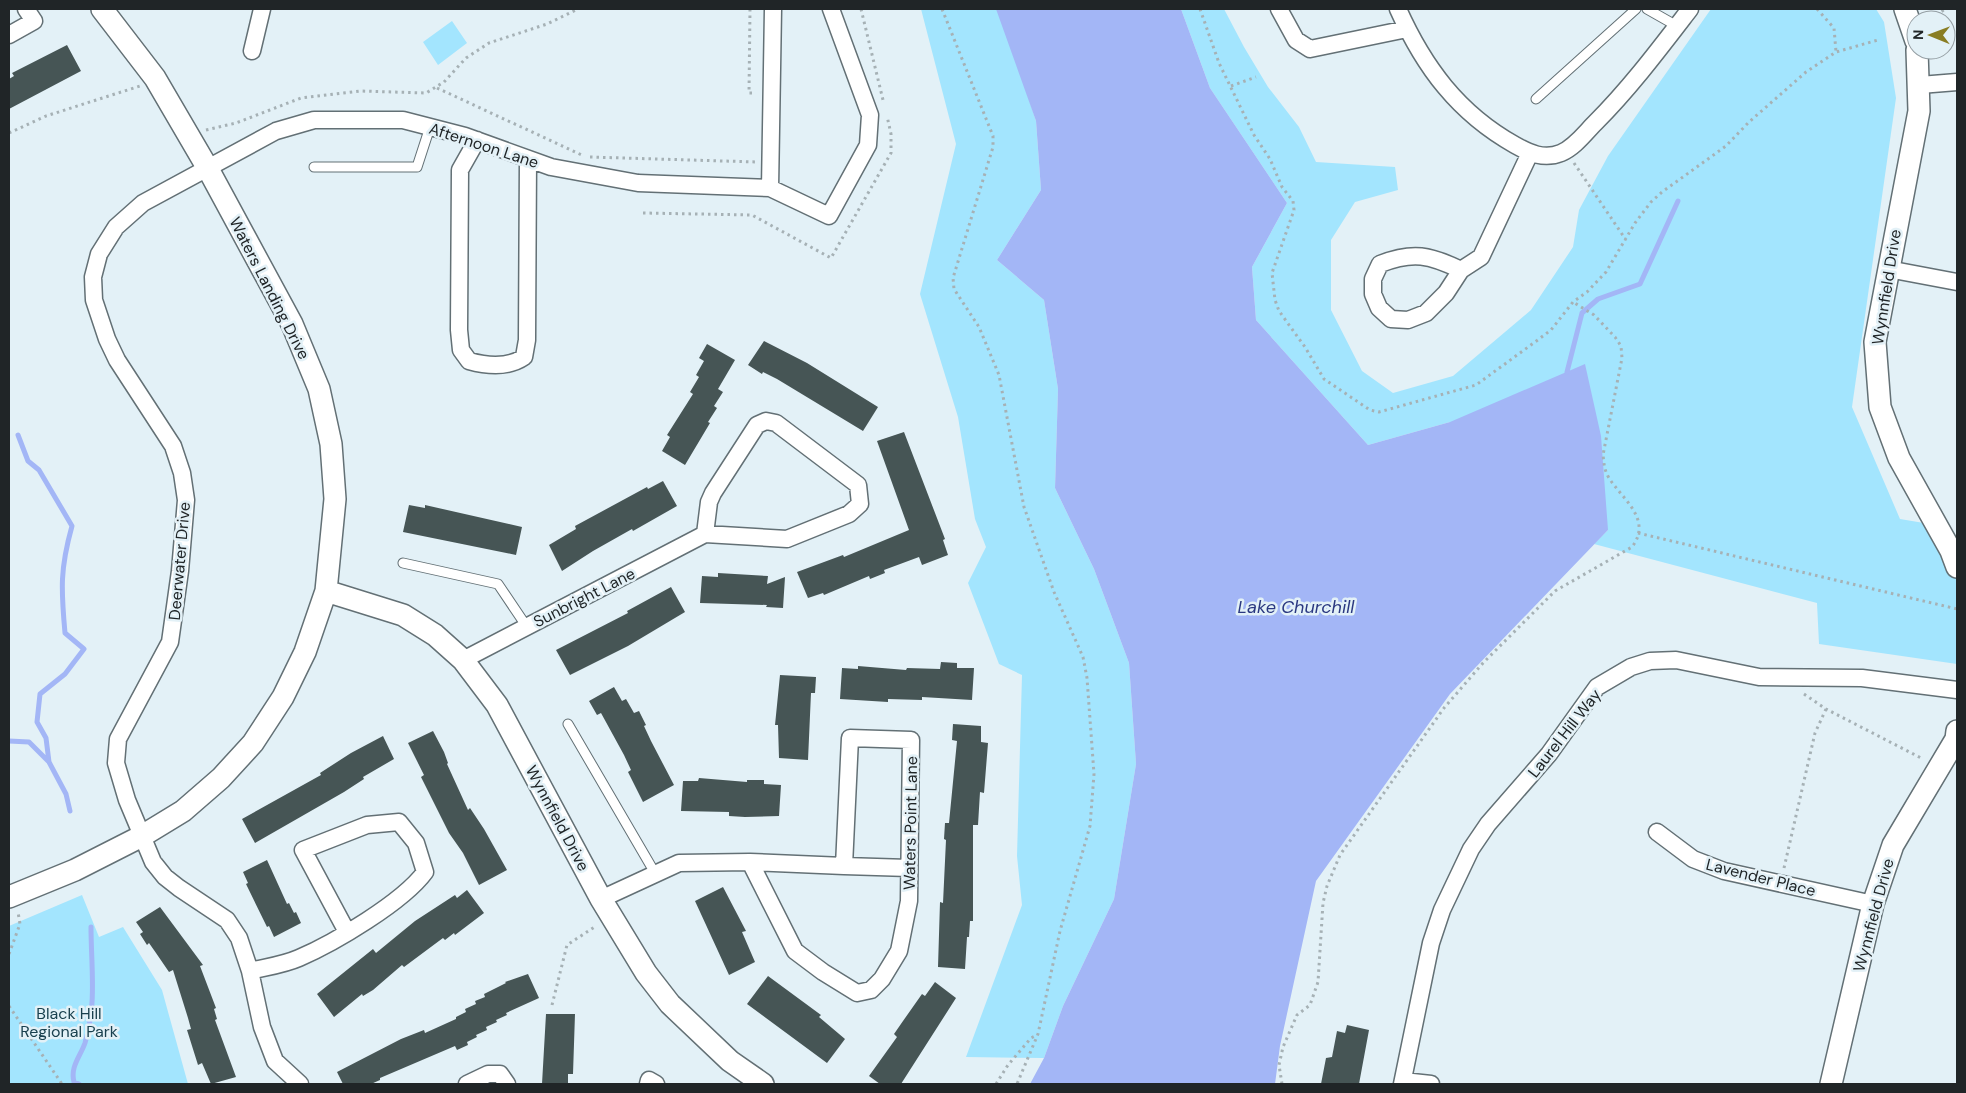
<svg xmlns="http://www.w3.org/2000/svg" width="1966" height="1093" font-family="'DM Sans',sans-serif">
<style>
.green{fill:#a3e5fe}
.water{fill:#a3b6f6}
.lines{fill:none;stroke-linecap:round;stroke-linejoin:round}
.stream{stroke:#a3b6f6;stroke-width:5}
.building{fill:#465555}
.service-casing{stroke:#637075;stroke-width:11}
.minor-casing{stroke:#637075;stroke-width:19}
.tertiary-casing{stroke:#637075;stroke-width:24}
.path{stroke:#a6b1b5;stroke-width:3;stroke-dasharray:2.5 4;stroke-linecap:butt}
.service{stroke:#fff;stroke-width:9}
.minor{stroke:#fff;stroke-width:16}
.tertiary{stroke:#fff;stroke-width:21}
.labels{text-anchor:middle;stroke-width:5;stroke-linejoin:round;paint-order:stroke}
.street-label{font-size:16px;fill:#202527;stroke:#e3f1f7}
.park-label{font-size:16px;fill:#19404e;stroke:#e3f1f7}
.water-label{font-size:18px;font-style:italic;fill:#2a3881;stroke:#e3f1f7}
</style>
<rect width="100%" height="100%" fill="#e3f1f7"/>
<!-- green -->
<path class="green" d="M 921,9 L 999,9 L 1036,121 L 1041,190 L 997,260 L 1044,300 L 1058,389 L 1055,488 L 1094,569 L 1129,663 L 1136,764 L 1114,899 L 1063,1006 L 1044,1058 L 966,1057 L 1022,905 L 1017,856 L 1022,675 L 999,664 L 968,583 L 986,547 L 975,519 L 958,417 L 920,294 L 956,144 Z
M 1181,9 L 1224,9 L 1244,47 L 1268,87 L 1299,127 L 1316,162 L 1395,167 L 1398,190 L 1355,202 L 1331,240 L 1331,310 L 1362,371 L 1393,393 L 1453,376 L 1531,310 L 1573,247 L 1579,210 L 1608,156 L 1711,9 L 1876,9 L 1884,22 L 1896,98 L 1852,407 L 1900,519 L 1936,525 L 1957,570 L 1957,664 L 1819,644 L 1817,603 L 1594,544 L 1608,530 L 1450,422 L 1368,445 L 1256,320 L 1252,267 L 1287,203 L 1210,88 Z
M 452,21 L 467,43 L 438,65 L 423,42 Z
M 82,895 L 99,937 L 123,927 L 162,990 L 188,1084 L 9,1084 L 9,926 Z"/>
<!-- water -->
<path class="water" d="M 996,9 L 1181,9 L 1210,88 L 1287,203 L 1252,267 L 1256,320 L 1368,445 L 1450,422 L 1585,364 L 1601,436 L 1608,530 L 1450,694 L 1316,881 L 1280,1046 L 1275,1084 L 1030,1084 L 1044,1058 L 1063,1006 L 1114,899 L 1136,764 L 1129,663 L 1094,569 L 1055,488 L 1058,389 L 1044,300 L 997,260 L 1041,190 L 1036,121 Z"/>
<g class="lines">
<!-- stream -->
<path class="stream" d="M 1567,372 L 1582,313 L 1598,299 L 1640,284 L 1678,201
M 18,435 L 28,461 L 39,470 L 72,526 C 60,569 61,589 65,633 L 84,649 L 65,674 L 40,694 L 37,722 L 46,738 L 49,762 L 66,794 L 70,811
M 9,741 L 29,742 L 48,761
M 79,1084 L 74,1082 C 70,1067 80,1057 85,1043 C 97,1005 91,965 91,927"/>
</g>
<!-- building -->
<path class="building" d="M 67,45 L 81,71 L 9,109 L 9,79 L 14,76 L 12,73 Z
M 764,341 L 807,363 L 878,407 L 863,431 L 777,379 L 763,372 L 762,374 L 748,365 Z
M 707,344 L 735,360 L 718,389 L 723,392 L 714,406 L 717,408 L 708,422 L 710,423 L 685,465 L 662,451 L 670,437 L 667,435 L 693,394 L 690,392 L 699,377 L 696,375 L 704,361 L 699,358 Z
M 904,432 L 945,539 L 943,540 L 948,555 L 922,565 L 919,557 L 884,570 L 885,573 L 870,579 L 869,576 L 824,595 L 823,593 L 808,598 L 797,572 L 843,555 L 844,557 L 909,530 L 877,441 Z
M 663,481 L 677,506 L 633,531 L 632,529 L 593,551 L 562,571 L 549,545 L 576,529 L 575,526 L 647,487 L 648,489 Z
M 409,505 L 425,508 L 425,505 L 522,527 L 516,555 L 403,532 Z
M 718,573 L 768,576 L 767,584 L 785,577 L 783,608 L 766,607 L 767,605 L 700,603 L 702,576 L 718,577 Z
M 671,587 L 685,612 L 628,646 L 570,675 L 556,650 L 628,613 L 627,611 Z
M 941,662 L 957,663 L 957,668 L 974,668 L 972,700 L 922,697 L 922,700 L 888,699 L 888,702 L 840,699 L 842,668 L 858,669 L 858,666 L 906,670 L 907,668 L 940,669 Z
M 780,675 L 816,677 L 815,693 L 811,693 L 808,760 L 779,758 L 778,725 L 775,725 Z
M 614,687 L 622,701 L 626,699 L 634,713 L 639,711 L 646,725 L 644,726 L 651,741 L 674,785 L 643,802 L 628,772 L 631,770 L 624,755 L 601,713 L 597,715 L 589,701 Z
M 953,724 L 981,726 L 981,742 L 988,743 L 984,793 L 980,792 L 978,825 L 973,825 L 973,921 L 970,921 L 969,937 L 967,937 L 965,969 L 938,967 L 940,902 L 943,903 L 946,840 L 944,839 L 945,823 L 949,823 L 957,741 L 952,740 Z
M 433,731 L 444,752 L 448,763 L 447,764 L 468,810 L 470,808 L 484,829 L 507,870 L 479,885 L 463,853 L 449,833 L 421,777 L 424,775 L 408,743 Z
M 383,736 L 394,759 L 363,777 L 364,779 L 344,792 L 255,843 L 242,819 L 321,775 L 320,773 L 351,753 Z
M 699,778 L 747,782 L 747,780 L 764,780 L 764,784 L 781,785 L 779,816 L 745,817 L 729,816 L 729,812 L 681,811 L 683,781 L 698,781 Z
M 267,860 L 287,904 L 289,903 L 294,913 L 296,912 L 301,923 L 274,937 L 269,926 L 267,927 L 246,884 L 248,883 L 243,872 Z
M 723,887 L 746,931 L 742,932 L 755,962 L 729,975 L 695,901 Z
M 467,890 L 484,913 L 455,935 L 454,933 L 445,940 L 443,938 L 404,967 L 402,965 L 373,990 L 363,996 L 362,994 L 334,1017 L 317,994 L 373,949 L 376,953 L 415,921 L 455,895 L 457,898 Z
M 160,907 L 203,965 L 200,966 L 216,1008 L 214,1009 L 217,1019 L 215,1020 L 236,1077 L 211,1084 L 202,1063 L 198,1065 L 187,1030 L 191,1029 L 188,1018 L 173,970 L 169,972 L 156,953 L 149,943 L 147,945 L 140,934 L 143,932 L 136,922 Z
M 528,974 L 539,998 L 506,1013 L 507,1015 L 496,1020 L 497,1022 L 486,1027 L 487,1030 L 476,1035 L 477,1037 L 467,1042 L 468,1045 L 457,1050 L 455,1046 L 380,1078 L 380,1080 L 371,1084 L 343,1084 L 337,1072 L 401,1039 L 424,1030 L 425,1033 L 456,1019 L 456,1017 L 466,1012 L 465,1009 L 476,1004 L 475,1001 L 485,997 L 484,994 L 506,983 L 505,982 Z
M 768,976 L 821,1015 L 819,1017 L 845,1039 L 827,1063 L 747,1004 Z
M 935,982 L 956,998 L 901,1084 L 880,1084 L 869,1076 L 897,1037 L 894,1034 L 903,1021 L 922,994 L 925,996 Z
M 546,1014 L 575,1014 L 573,1074 L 568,1074 L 568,1084 L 542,1084 Z
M 1347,1025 L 1369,1030 L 1359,1084 L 1321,1084 L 1326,1058 L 1332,1057 L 1337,1031 L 1345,1033 Z"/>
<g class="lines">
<!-- service casing -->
<g class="service-casing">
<path id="service" d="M 1647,9 L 1677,26
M 1536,99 L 1636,9
M 314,167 L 417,167 L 430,127
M 403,563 L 498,584 L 527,627
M 568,724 L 655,873"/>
</g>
<!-- minor casing -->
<g class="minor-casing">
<path id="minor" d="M 1279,9 L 1296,40 L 1310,49 L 1407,29
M 1398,9 C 1424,67 1458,113 1515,145 C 1529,153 1544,160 1561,153 C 1575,147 1585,133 1595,123 C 1630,88 1660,48 1690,9
M 9,35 L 34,21 L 26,9
M 252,51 L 262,9
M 1920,85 L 1957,82
M 477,140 L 460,170 L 459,330 L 461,350 L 469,361 C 487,366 508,368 524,357 L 527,340 L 528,159
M 770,188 L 773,9
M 1888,269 L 1957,282
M 1461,270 C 1430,255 1413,251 1380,264 L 1373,279 L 1373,294 L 1379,308 L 1391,319 L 1408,320 L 1426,313 L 1446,293 L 1461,270 L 1481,257 L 1530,153
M 463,660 L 705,534 L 787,539 L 849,514 L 860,504 L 858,485 L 776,423 L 766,421 L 757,425 L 713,493 L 709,502 L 705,534
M 1657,832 L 1693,859 L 1724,871 L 1873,904
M 844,866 L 909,868
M 601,899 L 679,863 L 750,862 L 795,951 L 823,972 L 857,993 L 871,990 L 882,979 L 899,951 L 909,901 L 911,740 L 850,738 L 844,866 L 750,862
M 250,971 C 266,967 283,965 299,958 C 334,943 403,902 425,872 L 416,843 L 399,822 L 367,825 L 303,850 L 347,932
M 1403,1081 L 1431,1084
M 300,1084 L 275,1061 L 262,1027 L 250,971 L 239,938 L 227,920 L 179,888 L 165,877 L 153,862 L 127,800 L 116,763 L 118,739 L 170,642 L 180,571 L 186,500 L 182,473 L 173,446 L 117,360 L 107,339 L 94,300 L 93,277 L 99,254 L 116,227 L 143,203 L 276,131 L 314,120 L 403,120 L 465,136 L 551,167 L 638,183 L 770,188 L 829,216 L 868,145 L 870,115 L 831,9
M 467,1084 L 488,1074 L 500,1074 L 507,1084
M 648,1084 L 649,1080 L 656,1084
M 1402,1084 L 1431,943 L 1442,910 L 1471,849 L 1488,824 L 1549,754 L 1597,687 L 1631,667 L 1650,661 L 1676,660 L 1759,677 L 1862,678 L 1957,690"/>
</g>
<!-- tertiary casing -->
<g class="tertiary-casing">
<path id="tertiary" d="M 1905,9 L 1916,41
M 1917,50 L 1919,111 L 1875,342 L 1880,407 L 1899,458 L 1951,551 L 1957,567
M 326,591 L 403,615 L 435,635 L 463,660 L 497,705 L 601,899 L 646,973 L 670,1004 L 730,1061 L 763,1084
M 9,897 L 75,870 L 142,836 L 183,811 L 221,778 L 253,743 L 283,697 L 305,652 L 326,591 L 335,499 L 331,444 L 319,389 L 292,324 L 207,167 L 155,78 L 102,9
M 1831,1084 L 1873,904 L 1893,845 L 1956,739 L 1957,731"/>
</g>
<!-- path -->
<path class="path" d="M 750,9 L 749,93 L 756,93
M 861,9 L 883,100
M 942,9 L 993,136 L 993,147 L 953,278 L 954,289 L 979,327 L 999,375 L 1024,507 L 1054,592 L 1083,657 L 1087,678 L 1094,774 L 1090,826 L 1060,931 L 1038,1034 L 1017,1084
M 1200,9 L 1219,63 L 1254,135 L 1270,159 L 1282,187 L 1293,201 L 1294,210 L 1272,273 L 1275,300 L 1279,311 L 1305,347 L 1324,379 L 1370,410 L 1379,412 L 1476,385 L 1535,342 L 1551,330 L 1573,302 L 1587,292 L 1606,272 L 1635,223 L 1651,202 L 1662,192 L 1726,146 L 1749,122 L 1806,72 L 1836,52 L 1878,40
M 1817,9 L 1834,28 L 1836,52
M 1931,19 L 1945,9
M 1231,86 L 1256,77
M 437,88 L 584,156
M 206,130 L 236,123 L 301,98 L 361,91 L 426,93 L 444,82 L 466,58 L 489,43 L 547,24 L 578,9
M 9,133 L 46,116 L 140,86
M 590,157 L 757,162
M 1574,163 L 1626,240
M 643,213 L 752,215 L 831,258 L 891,153 L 891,134 L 887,116
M 1638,533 L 1957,609
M 1804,694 L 1826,709 L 1923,759
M 1784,868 L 1815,733 L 1826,709
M 9,954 L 20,924 L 18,912
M 552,1005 L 567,945 L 596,926
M 9,1006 L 62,1084
M 996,1084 L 1008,1065 L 1031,1038 L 1037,1035
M 1282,1084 L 1279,1065 L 1283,1047 L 1297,1015 L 1310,1005 L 1318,982 L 1323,903 L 1327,886 L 1340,855 L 1444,708 L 1483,663 L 1555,591 L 1632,547 C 1653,519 1622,499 1609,478 C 1604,470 1604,463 1603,455 L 1622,358 L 1621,346 L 1615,337 L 1594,315 L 1573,302"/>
<!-- service -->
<use href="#service" class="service"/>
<!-- minor -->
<use href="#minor" class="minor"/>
<!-- tertiary -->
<use href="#tertiary" class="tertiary"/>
</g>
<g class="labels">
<!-- street labels -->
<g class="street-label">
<text transform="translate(484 145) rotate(18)" y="6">Afternoon Lane</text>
<text transform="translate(1886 287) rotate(-81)" y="6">Wynnfield Drive</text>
<text transform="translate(270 288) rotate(63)" y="6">Waters Landing Drive</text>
<text transform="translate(179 561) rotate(-85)" y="6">Deerwater Drive</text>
<text transform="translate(584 597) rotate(-27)" y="6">Sunbright Lane</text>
<text transform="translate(1564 733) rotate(-52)" y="6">Laurel Hill Way</text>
<text transform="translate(558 818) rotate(62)" y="6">Wynnfield Drive</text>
<text transform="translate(910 823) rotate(-89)" y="6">Waters Point Lane</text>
<text transform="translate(1761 877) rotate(14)" y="6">Lavender Place</text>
<text transform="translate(1873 915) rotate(-75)" y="6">Wynnfield Drive</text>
</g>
<!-- park labels -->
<g class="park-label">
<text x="69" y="1019">Black Hill<tspan x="69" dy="18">Regional Park</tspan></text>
</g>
<!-- water labels -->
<g class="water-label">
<text x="1296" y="613">Lake Churchill</text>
</g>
</g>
<!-- border -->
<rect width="1966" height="1093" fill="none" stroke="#202527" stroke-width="20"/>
<!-- north arrow -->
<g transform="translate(1931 35) rotate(271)"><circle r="24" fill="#e3f1f7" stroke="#959fa4"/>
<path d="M0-4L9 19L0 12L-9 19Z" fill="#897d23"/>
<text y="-8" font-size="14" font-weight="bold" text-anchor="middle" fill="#202527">N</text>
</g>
</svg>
